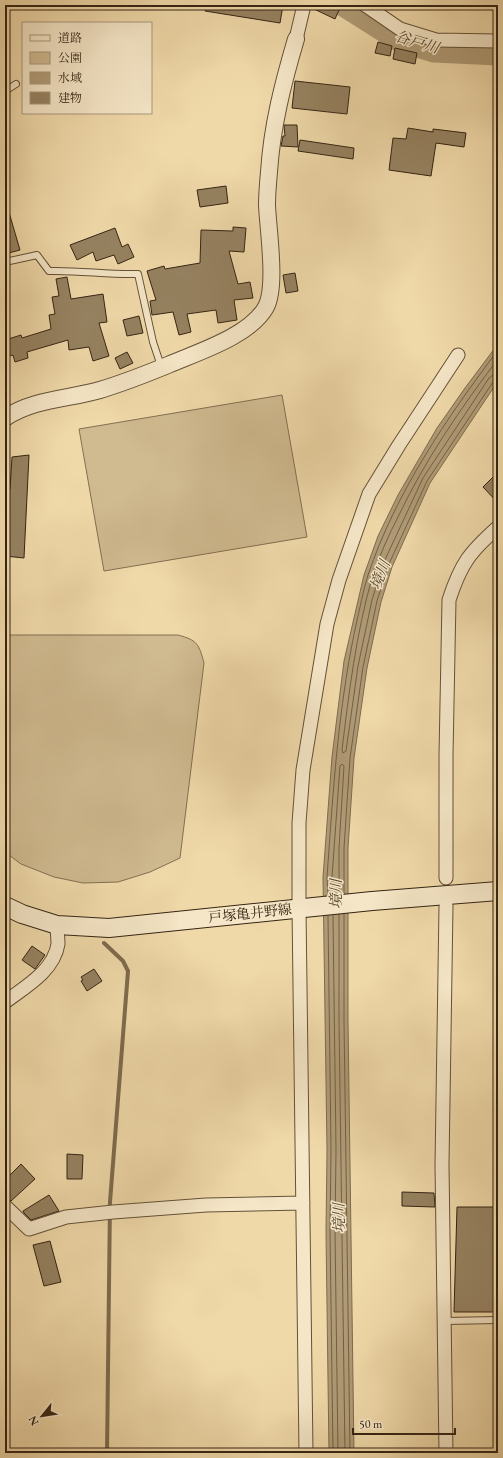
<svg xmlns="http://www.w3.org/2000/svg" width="503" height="1458" font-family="'EB Garamond','Noto Serif JP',serif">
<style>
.green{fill:#d0ba90;stroke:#826f52}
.water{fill:#b09b76;stroke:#7e6b4e}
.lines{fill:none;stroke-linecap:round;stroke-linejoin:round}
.shore{stroke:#726044;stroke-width:1}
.stream{stroke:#7e6b4e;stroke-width:4}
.river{stroke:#b09b76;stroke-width:25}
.building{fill:#968261;stroke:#342413}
.service-casing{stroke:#635138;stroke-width:8}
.minor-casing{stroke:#635138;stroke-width:15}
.tertiary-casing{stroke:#635138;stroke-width:18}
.secondary-casing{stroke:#342413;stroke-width:20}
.service{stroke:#f5e6c7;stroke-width:6}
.minor{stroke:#f5e6c7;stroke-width:13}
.tertiary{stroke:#f5e6c7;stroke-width:16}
.secondary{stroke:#f5e6c7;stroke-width:18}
.labels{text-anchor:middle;stroke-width:3;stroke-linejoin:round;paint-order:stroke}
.street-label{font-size:14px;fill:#342413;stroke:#f5e6c7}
.water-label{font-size:15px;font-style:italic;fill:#594831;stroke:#f5e6c7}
</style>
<rect width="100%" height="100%" fill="#f0d9a9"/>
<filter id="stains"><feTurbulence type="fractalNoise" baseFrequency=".005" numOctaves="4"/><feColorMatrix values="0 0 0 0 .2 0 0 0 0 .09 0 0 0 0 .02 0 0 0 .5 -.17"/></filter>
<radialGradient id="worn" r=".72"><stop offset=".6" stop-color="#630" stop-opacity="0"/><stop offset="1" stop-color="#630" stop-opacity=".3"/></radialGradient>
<!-- green -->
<path class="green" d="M 282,395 L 307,537 L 104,571 L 79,429 Z
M 5,635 L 178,635 C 197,640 199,644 204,663 L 180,858 L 150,872 L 118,882 L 83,883 L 54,877 L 21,864 L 5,852 Z"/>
<!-- water -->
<path class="water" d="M 498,344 L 498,381 L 430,483 L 392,567 L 381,602 L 367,668 L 354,758 L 348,848 L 348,1020 L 354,1453 L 329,1453 L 326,1232 L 327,1150 L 323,877 L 332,757 L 344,661 L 364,575 L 378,536 L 398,495 L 437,428 L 465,388 Z"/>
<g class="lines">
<!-- shore -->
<path class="shore" d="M 498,359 C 460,409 425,460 398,517 C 388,536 379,557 372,578 C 356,634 349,692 342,750 L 343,753 L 346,751 L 358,666 L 372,600 L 383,564 L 423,478 L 489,378 L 493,375 L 498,374
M 344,894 L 344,848 L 350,758 L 363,667 L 377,601 L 388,566 L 427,481 L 493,382 L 498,379
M 333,895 L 332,877 L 340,766 L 342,764 L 344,766 L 339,848 L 339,894
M 328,896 L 327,877 C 333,793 338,708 356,625 C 360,608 363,591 368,575 C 396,492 446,419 498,350
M 339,914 L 339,1020 L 345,1453
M 344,914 L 344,1020 L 350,1453
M 333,915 L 336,1150 L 335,1232 L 338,1453
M 328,916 L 331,1150 L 330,1232 L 333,1453"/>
<!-- stream -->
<path class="stream" d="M 104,943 L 123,961 L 128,971 L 110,1202 L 107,1453"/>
<!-- river -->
<path class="river" d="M 345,5 L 399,39 L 434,50 L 498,53"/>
</g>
<!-- building -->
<path class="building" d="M 206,5 L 283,5 L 280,23 L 205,11 Z
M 312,5 L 329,5 L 339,10 L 335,19 L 312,8 Z
M 378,42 L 392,46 L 390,56 L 375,53 Z
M 395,48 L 417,53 L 415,64 L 393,59 Z
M 295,81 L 350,87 L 347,114 L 292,108 Z
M 284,125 L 297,125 L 298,147 L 281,146 L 283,136 L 285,136 Z
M 408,128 L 433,132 L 433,129 L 466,133 L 464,147 L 436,143 L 431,176 L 389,170 L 393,138 L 406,139 Z
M 300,140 L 354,148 L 353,159 L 298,151 Z
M 226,186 L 228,203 L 200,207 L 197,190 Z
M 5,209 L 8,209 L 20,250 L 5,254 Z
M 233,227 L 246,228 L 244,252 L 229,251 L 238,284 L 250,282 L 253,298 L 234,300 L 237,320 L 218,323 L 216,310 L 187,314 L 191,332 L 179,335 L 173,312 L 152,315 L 150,301 L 156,300 L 147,271 L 164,266 L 165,269 L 200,263 L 201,230 L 233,231 Z
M 115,228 L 122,247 L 128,244 L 134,257 L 118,264 L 114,255 L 96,261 L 93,252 L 77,260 L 70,245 Z
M 295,273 L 298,291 L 286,293 L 283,275 Z
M 67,277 L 71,299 L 103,294 L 107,322 L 99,323 L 109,356 L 93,361 L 89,347 L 69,350 L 68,340 L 27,352 L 28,358 L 15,362 L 13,355 L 5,357 L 5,340 L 21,335 L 22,338 L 51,329 L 49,315 L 55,314 L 52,297 L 59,296 L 56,279 Z
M 139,316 L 143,333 L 127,336 L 123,320 Z
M 127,352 L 133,363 L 120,369 L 115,358 Z
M 29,455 L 24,558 L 5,556 L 5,489 L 10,489 L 12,457 Z
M 498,472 L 498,503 L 483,487 Z
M 32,946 L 45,955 L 35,969 L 22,960 Z
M 94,969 L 102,981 L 87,991 L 81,981 L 83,980 L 81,977 Z
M 67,1154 L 83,1155 L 82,1179 L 67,1179 Z
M 21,1164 L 35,1179 L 11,1201 L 5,1198 L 5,1180 Z
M 402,1192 L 434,1193 L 435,1207 L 402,1206 Z
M 49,1195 L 59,1211 L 31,1220 L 24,1213 L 23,1211 Z
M 457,1207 L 498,1207 L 498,1312 L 454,1312 Z
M 50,1241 L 61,1282 L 44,1286 L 33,1245 Z"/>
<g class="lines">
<!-- service casing -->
<g class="service-casing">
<path id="service" d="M 5,91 L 16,84
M 5,262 L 37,255 L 49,271 C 79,270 108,275 138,274 L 153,342 L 161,366
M 445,1321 L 498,1320"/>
</g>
<!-- minor casing -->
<g class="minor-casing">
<path id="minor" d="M 365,5 L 400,29 L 436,40 L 498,41
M 296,39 L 304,5
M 446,878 L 446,755 L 449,600 C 461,563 470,552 498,527
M 446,906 L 442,1165 L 446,1453
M 5,1002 C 25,987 54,971 58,944 C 58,938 57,931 57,925
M 5,1206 L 29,1229 L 66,1217 L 113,1212 L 206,1205 L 303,1203
M 306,1453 L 299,908 L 299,823 L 303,770 L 327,624 L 339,580 L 369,494 L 399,445 L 458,355"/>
</g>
<!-- tertiary casing -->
<g class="tertiary-casing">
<path id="tertiary" d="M 5,418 C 33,399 69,399 100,390 C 123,383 146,374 168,365 C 198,352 250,336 266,307 C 277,286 268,230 267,205 C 267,194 268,183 269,172 C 272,126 283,83 296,39"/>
</g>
<!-- secondary casing -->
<g class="secondary-casing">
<path id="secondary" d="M 5,906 L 22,914 L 57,925 L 109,928 L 372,901 L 498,891"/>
</g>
<!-- service -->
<use href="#service" class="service"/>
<!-- minor -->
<use href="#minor" class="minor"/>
<!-- tertiary -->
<use href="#tertiary" class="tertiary"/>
<!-- secondary -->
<use href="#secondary" class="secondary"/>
</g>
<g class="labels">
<!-- street labels -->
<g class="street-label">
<text transform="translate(250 913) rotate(-6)" y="5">戸塚亀井野線</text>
</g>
<!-- water labels -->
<g class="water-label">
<text transform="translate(417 42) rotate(17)" y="5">谷戸川</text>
<text transform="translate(380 575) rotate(-69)" y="5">境川</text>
<text transform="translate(336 894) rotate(-90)" y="5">境川</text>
<text transform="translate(339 1218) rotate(-91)" y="5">境川</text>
</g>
</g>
<!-- margin -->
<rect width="503" height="1458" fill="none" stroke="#f0d9a9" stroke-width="20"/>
<rect x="6" y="6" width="491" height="1446" fill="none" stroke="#342413" stroke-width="2"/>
<rect x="10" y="10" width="483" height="1438" fill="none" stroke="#342413"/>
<!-- legend -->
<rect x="22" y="22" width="130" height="92" fill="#f5e6c7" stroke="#a8987f"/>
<rect x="30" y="35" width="20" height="6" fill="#f5e6c7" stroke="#a8987f"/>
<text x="58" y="42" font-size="12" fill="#342413">道路</text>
<rect x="30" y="52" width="20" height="12" fill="#d0ba90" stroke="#a8987f"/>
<text x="58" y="62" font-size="12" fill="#342413">公園</text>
<rect x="30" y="72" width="20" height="12" fill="#b09b76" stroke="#a8987f"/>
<text x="58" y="82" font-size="12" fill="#342413">水域</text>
<rect x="30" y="92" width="20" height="12" fill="#968261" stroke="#a8987f"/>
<text x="58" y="102" font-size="12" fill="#342413">建物</text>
<!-- north arrow -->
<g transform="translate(42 1416) rotate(240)" stroke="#f5e6c7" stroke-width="3" paint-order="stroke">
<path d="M0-3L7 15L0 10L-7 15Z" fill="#342413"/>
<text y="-6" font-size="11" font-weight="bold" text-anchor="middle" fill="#342413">N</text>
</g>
<!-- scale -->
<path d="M353 1428v6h102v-6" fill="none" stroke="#342413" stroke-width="2"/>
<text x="359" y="1428" font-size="12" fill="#342413" stroke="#f5e6c7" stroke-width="3" paint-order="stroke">50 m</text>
<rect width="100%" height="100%" filter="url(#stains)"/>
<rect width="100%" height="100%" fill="url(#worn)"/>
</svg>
